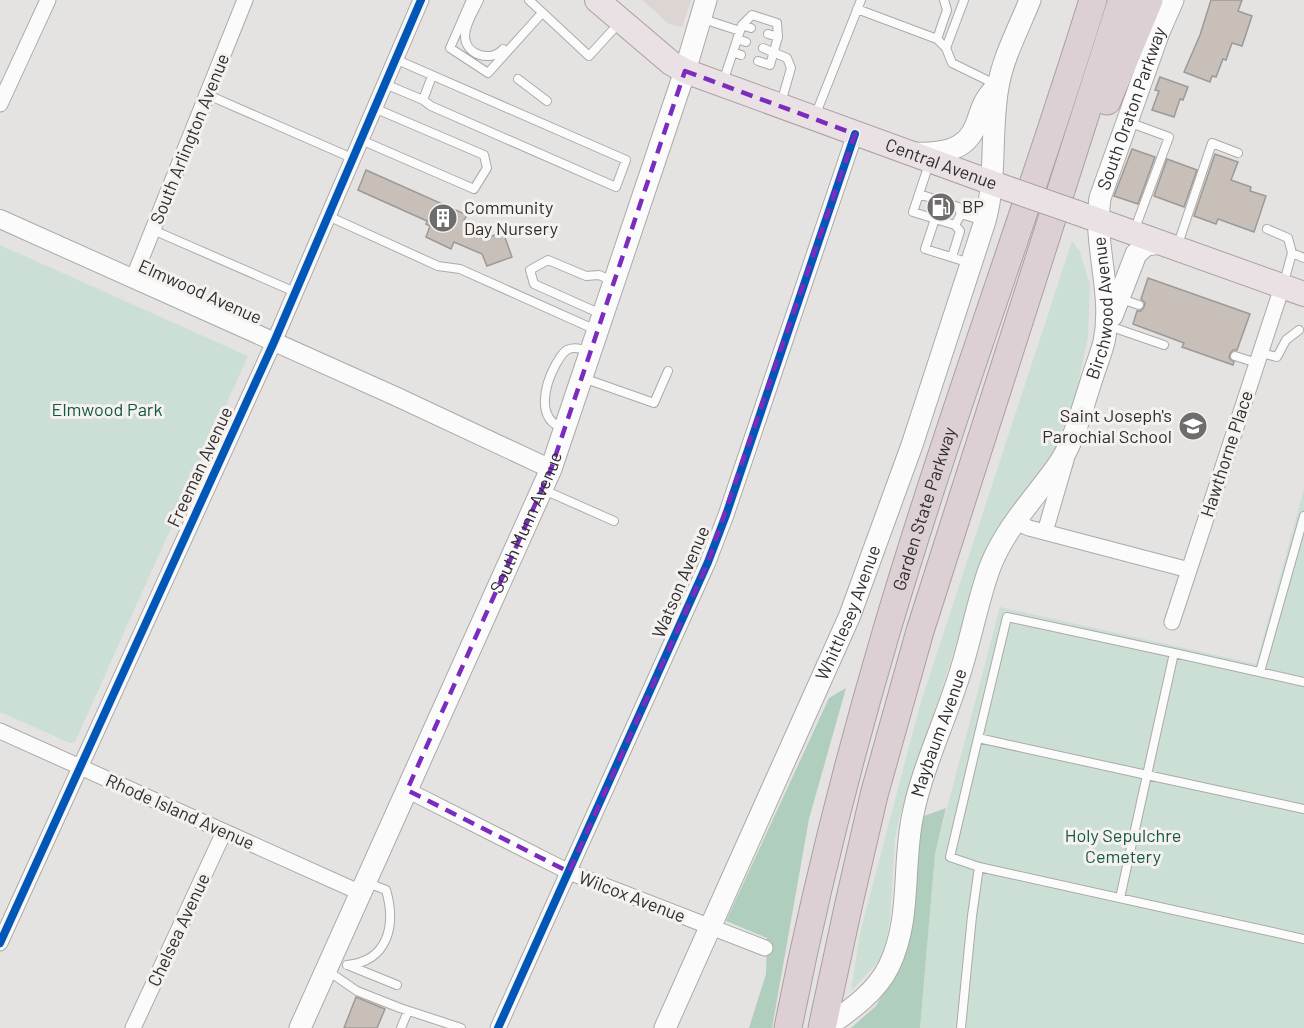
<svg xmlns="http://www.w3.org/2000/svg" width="1304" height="1028" font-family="Barlow,sans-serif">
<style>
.built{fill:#dcd5d2}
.green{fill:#cbdfd4}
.forest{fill:#b0cebe}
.building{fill:#c8bfb8;stroke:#9b9a99;stroke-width:1.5}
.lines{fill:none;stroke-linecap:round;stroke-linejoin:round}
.service-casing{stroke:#abaaa9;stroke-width:10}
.minor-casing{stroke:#abaaa9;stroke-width:17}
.tertiary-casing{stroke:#abaaa9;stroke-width:20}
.secondary-casing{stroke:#abaaa9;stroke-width:23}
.primary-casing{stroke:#ac9ea1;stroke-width:26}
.motorway-casing{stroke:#ac9ea1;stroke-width:29}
.service{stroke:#fbfbfb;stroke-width:8}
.minor{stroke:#fbfbfb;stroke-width:15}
.tertiary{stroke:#fbfbfb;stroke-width:18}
.secondary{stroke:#fbfbfb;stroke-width:21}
.primary{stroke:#e9e1e4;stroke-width:24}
.motorway{stroke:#ddd0d4;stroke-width:27}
.primary-bridge-casing{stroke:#ac9ea1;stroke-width:26;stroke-linecap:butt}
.primary-bridge{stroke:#e9e1e4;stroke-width:24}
.cycleway-casing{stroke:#f4f1ef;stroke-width:11}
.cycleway{stroke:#0057b8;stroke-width:8}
.marked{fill:none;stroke:#7b2cbf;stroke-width:4.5;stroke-dasharray:12 8;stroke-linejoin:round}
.labels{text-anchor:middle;stroke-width:6;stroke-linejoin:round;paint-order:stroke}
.street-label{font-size:18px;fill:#2f2e2d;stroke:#f4f1ef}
.poi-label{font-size:18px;fill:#2f2e2d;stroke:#f4f1ef;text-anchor:start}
.park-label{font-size:18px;fill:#13593d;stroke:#f4f1ef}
</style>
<rect width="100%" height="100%" fill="#e5e3e2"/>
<!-- built -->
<path class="built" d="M 642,0 L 691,0 L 682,27 L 669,24 Z"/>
<!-- green -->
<path class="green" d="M 1072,241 L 1080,252 L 1090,285 L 1088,337 L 1074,401 L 1055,449 L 998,528 L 984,554 L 936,708 L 899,818 L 895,839 L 890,917 L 886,946 L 879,961 L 851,991 L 860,933 L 920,705 Z
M 0,245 L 248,356 L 75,742 L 70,743 L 0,712 Z
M 1304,489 L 1304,1028 L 920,1028 L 935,854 L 1000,607 L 1256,664 Z"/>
<!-- forest -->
<path class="forest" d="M 846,688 L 809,819 L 772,1028 L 749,1028 L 766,974 L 767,938 L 726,921 L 829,698 Z
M 946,808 L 935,854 L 920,1028 L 851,1028 L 876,1006 L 905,956 L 914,913 L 921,817 Z"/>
<!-- building -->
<path class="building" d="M 1211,0 L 1242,0 L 1238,11 L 1252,16 L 1242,46 L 1232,43 L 1226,60 L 1223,59 L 1216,77 L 1212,76 L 1210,82 L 1184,72 L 1200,35 Z
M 1160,77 L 1188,87 L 1183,100 L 1180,99 L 1174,117 L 1152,110 L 1159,91 L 1155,90 Z
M 1132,149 L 1155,157 L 1138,204 L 1114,196 Z
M 1215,154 L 1238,162 L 1231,180 L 1251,187 L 1250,191 L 1266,196 L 1254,232 L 1218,219 L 1216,224 L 1194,216 Z
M 1167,159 L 1197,170 L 1184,207 L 1154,196 Z
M 366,170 L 467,215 L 463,222 L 469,225 L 466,231 L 484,239 L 503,232 L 512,257 L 487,266 L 482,254 L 454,242 L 451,249 L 426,237 L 430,226 L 426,224 L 427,221 L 358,190 Z
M 1148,278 L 1250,314 L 1237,350 L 1233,350 L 1230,354 L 1229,358 L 1234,362 L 1233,365 L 1182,347 L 1184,343 L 1133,324 L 1137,311 L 1141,311 L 1144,307 L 1145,303 L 1141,299 Z
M 356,997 L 385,1009 L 377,1028 L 344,1028 Z"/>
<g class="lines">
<!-- service casing -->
<g class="service-casing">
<path id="service" d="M 471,0 L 450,48 L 488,73 L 542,13
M 479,0 C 474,11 465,24 465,36 C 465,55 491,63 503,49
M 529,0 L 589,56 L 619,23
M 964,0 L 946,48 L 952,63 L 997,85
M 857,9 L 937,39 L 946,48
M 703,19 L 740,31
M 742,25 L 752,15 L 777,23 L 778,37
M 737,39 L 746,42
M 937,39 L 947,10 L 944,0
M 763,48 L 787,58 L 791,68 L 781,103
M 733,52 L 741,55
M 758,61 L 770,65 L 778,37 L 768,34
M 518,79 L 547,101
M 723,82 L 742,25 L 751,28
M 385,84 L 423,100 L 431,106 L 616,187 L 626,160 L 395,59
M 208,95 L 352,158
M 423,100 L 432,76
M 815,116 L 861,0
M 1128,122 L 1169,137 L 1134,231
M 361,140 L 474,189 L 487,168 L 484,155 L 374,108
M 929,164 L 913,212 L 955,225 L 961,214 L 984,221
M 919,194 L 958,207 L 961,214
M 328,216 L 438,266 L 460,269 L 596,330
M 935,219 L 925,249 L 970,263
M 1267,229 L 1288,238 L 1292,253 L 1284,282
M 153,230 L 295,292
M 1178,244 L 1212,143 L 1238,153
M 1292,253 L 1304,258
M 952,257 L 960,231 L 955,225
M 1121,299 L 1139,305
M 601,314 L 534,284 L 530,270 L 548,260 L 586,276 L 599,275 L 613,281
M 1109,326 L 1164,345
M 1261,353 L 1277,357 L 1286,340 L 1299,330
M 1235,356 L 1257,363
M 583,378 L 654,403 L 668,371
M 563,428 C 535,419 545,384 556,364 C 559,359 562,353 567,350 C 574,346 583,349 590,352
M 544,490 L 614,521
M 1174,653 L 1304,682
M 1260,672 L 1304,516
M 978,738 L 1007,617 L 1174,653 L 1147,775 L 978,738 L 950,857 L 979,867 L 1304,939
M 1120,898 L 1147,775 L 1304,809
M 347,965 C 389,961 396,924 386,890 L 368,883
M 350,966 L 397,985
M 328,971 L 357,991 L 400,1008 L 461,1028
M 401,1028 L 408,1011
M 961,1028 L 972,916 L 979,867"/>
</g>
<!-- minor casing -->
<g class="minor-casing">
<path id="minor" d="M 0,104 L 48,0
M 133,279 L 245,0
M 1015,522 L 1029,528 L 1189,570
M 1045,532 L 1066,460
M 1172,622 L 1282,287
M 0,731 L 361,893
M 407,790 L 569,872 L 765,948
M 0,943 L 274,342 L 421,0
M 133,1028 L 224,832
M 498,1028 L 708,562 L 726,515 L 855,134"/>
</g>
<!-- tertiary casing -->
<g class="tertiary-casing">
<path id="tertiary" d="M 0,219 L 395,396 L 551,469"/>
</g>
<!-- secondary casing -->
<g class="secondary-casing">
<g id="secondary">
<path d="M 913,153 C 939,154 966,152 976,125 C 982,108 983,101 995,88"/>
<path d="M 1112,316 L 1136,254 L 1146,245 L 1161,243"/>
<path id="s1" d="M 300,1028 L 551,469 L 685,71 L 706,0"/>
<path id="s2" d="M 665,1028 L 850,615 L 912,445 L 985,221 C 997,178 990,132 998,87 C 1003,57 1019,28 1030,0"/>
<path id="s3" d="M 825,1028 C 849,1011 876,993 889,966 C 912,919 902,863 913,814 C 922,770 942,728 956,685 C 970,646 976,605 990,567 C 1005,528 1034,499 1058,465 C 1074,442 1081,412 1090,385 C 1094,371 1100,357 1104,342 C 1114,293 1093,246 1100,198 L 1159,32 L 1173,0"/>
</g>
</g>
<!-- primary casing -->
<g class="primary-casing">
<g id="primary">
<path id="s4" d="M 597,0 L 671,63 L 685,71 L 1009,189"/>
<path d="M 1075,212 L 1304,294"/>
</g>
</g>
<!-- motorway casing -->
<g class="motorway-casing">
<g id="motorway">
<path d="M 1107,101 L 1149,0"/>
<path id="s5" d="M 788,1028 C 814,896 847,765 885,636 C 948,422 1027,213 1093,0"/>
<path d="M 822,1028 L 849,903 L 874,795 L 920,631 L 1122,0"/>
</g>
</g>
<!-- service -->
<use href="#service" class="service"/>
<!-- minor -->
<use href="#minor" class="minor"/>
<!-- tertiary -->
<use href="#tertiary" class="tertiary"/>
<!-- secondary -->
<use href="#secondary" class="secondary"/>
<!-- primary -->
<use href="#primary" class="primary"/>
<!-- motorway -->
<use href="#motorway" class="motorway"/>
<!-- primary-bridge casing -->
<g class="primary-bridge-casing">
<path id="primary-bridge" d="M 1009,189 L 1075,212"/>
</g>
<!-- primary-bridge -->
<use href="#primary-bridge" class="primary-bridge"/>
<!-- cycleway casing -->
<g class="cycleway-casing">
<path id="cycleway" d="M 0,943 L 274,342 L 421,0
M 498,1028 L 708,562 L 726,515 L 855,134"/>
</g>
<!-- cycleway -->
<use href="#cycleway" class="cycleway"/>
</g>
<!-- marked area -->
<path class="marked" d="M 685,71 L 855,134 L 708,562 L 569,872 L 407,790 L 551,469 Z"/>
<!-- icons -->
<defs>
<g id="fuel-disc" transform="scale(1.5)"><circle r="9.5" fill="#6f6d6c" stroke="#f4f1ef"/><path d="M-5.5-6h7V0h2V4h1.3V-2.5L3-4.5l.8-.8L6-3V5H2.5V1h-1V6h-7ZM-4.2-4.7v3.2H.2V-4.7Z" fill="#fff"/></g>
<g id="building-disc" transform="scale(1.5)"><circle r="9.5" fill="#6f6d6c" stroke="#f4f1ef"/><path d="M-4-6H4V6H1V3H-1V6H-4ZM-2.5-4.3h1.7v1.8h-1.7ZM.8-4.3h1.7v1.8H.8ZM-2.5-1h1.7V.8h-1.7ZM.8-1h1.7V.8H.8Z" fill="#fff"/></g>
<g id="school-disc" transform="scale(1.5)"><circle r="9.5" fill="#6f6d6c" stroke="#f4f1ef"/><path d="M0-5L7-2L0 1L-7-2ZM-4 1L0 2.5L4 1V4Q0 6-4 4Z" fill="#fff"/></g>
</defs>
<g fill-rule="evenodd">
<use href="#fuel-disc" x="941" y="207"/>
<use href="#building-disc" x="443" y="218"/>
<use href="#school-disc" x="1193" y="426"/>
</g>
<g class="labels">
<!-- street labels -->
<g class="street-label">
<text dy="6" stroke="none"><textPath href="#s3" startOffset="998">South Oraton Parkway</textPath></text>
<text transform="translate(190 139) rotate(-68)" y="6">South Arlington Avenue</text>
<text dy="6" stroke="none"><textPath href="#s4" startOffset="386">Central Avenue</textPath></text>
<text transform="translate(200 292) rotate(24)" y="6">Elmwood Avenue</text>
<text dy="6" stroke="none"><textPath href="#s3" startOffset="792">Birchwood Avenue</textPath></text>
<text transform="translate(1227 454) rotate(-72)" y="6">Hawthorne Place</text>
<text transform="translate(200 467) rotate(-65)" y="6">Freeman Avenue</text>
<text dy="6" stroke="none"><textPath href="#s5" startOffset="537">Garden State Parkway</textPath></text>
<text dy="6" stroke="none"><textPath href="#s1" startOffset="554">South Munn Avenue</textPath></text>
<text transform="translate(681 582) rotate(-67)" y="6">Watson Avenue</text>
<text dy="6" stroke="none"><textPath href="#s2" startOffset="454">Whittlesey Avenue</textPath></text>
<text dy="6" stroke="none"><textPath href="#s3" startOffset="330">Maybaum Avenue</textPath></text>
<text transform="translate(180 812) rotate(24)" y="6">Rhode Island Avenue</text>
<text transform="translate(632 897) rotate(21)" y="6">Wilcox Avenue</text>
<text transform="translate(179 930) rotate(-65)" y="6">Chelsea Avenue</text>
</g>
<!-- poi labels -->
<g class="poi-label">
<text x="962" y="213">BP</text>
<text x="464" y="214">Community<tspan x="464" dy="21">Day Nursery</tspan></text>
<text x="1172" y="422" text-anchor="end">Saint Joseph's<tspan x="1172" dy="21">Parochial School</tspan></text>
</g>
<!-- park labels -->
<g class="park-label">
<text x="107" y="416">Elmwood Park</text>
<text x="1123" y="842">Holy Sepulchre<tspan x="1123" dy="21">Cemetery</tspan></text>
</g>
</g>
</svg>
